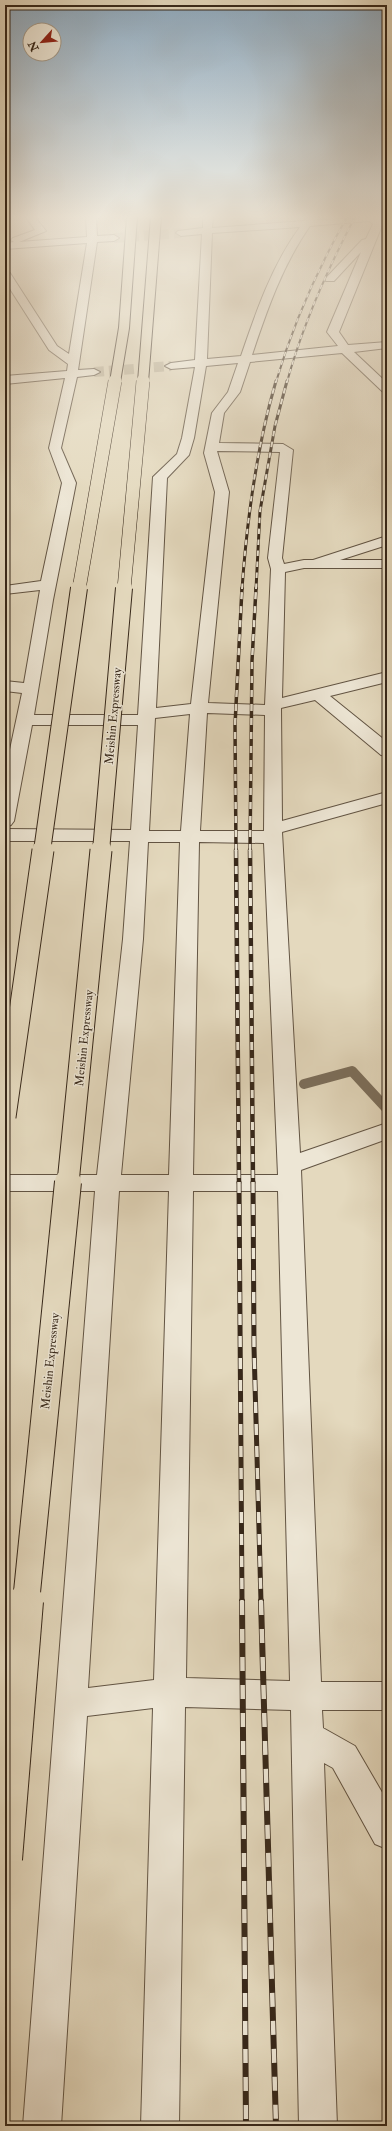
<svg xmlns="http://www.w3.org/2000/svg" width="392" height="2131" font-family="'IM FELL Double Pica',serif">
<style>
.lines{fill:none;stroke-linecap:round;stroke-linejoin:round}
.stream{stroke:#7b6e5b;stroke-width:10}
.minor-tunnel{stroke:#c1b69d;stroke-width:10;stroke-dasharray:10 5;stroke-linecap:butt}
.minor-casing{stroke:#625443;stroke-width:2}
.tertiary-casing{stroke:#625443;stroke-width:2}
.minor{fill:#ede6d5;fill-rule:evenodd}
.tertiary{fill:#ede6d5;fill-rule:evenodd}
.rail-far5-casing{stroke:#37281a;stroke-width:2}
.rail-far4-casing{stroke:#37281a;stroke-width:3}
.rail-far3-casing{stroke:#37281a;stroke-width:3.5}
.rail-far2-casing{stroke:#37281a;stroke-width:4.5}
.rail-far1-casing{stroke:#37281a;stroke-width:5}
.rail-casing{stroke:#37281a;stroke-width:6}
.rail-far5{stroke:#ede6d5;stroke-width:1.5;stroke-dasharray:4.5;stroke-linecap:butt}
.rail-far4{stroke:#ede6d5;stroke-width:2;stroke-dasharray:5.5;stroke-linecap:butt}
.rail-far3{stroke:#ede6d5;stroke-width:2.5;stroke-dasharray:7;stroke-linecap:butt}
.rail-far2{stroke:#ede6d5;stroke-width:3;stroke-dasharray:8;stroke-linecap:butt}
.rail-far1{stroke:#ede6d5;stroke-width:3.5;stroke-dasharray:11;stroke-linecap:butt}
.rail{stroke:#ede6d5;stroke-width:4.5;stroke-dasharray:14;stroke-linecap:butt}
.motorway-bridge-far5-casing{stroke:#37281a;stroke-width:12;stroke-linecap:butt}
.motorway-bridge-far4-casing{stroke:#37281a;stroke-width:14;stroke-linecap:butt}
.motorway-bridge-far3-casing{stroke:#37281a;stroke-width:18;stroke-linecap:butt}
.motorway-bridge-far2-casing{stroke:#37281a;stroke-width:23;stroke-linecap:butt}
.motorway-bridge-far1-casing{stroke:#37281a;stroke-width:28;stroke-linecap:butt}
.motorway-bridge-casing{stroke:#37281a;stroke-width:36;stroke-linecap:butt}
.motorway-bridge-far5{stroke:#e4d9be;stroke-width:10}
.motorway-bridge-far4{stroke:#e4d9be;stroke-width:13}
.motorway-bridge-far3{stroke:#e4d9be;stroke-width:16}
.motorway-bridge-far2{stroke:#e4d9be;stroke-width:21}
.motorway-bridge-far1{stroke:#e4d9be;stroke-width:26}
.motorway-bridge{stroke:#e4d9be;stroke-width:34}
.labels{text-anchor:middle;stroke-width:3;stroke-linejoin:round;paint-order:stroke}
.street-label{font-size:12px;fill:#37281a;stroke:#ede6d5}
</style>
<rect width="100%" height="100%" fill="#e4d9be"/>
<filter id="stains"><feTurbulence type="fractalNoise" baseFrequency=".005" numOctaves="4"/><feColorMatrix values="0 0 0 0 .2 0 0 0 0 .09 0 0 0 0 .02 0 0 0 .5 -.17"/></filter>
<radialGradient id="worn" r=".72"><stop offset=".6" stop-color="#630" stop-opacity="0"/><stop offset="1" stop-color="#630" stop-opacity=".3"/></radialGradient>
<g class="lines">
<!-- stream -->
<path class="stream" d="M 304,1084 L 352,1071 L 387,1109"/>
<!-- minor-tunnel -->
<path class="minor-tunnel" d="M 114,238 L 181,233
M 94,372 L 171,366"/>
<!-- minor casing -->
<g class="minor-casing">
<path id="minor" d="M 26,217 L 35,217 L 46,231 L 19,242 L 87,237 L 86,217 L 96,217 L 97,236 L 114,235 L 119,238 L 114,241 L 97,242 L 78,370 L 94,369 L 100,372 L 94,375 L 77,377 L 61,448 L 76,483 L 53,600 L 34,715 L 138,715 L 153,477 L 177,454 L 182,438 L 195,367 L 171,369 L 165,366 L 171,363 L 195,360 L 202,234 L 181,236 L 176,233 L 178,231 L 203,228 L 203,217 L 213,217 L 212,228 L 304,221 L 309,217 L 319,217 L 317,220 L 387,217 L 387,220 L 380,220 L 383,223 L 339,332 L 348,345 L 387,342 L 387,348 L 354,352 L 387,383 L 387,393 L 383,392 L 342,353 L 250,362 L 240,392 L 224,413 L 219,443 L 283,444 L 293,450 L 282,558 L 284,564 L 304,560 L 387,560 L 387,568 L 304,568 L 285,572 L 282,698 L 387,672 L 387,682 L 330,696 L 387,742 L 387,756 L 381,755 L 315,700 L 281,708 L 282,821 L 387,792 L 387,803 L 282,832 L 300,1153 L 387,1123 L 387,1139 L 301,1170 L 321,1682 L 387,1682 L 387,1710 L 322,1710 L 323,1728 L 355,1746 L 387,1801 L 387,1849 L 375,1844 L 333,1768 L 324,1763 L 337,2126 L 299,2126 L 291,1710 L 185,1707 L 179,2126 L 141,2126 L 153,1708 L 87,1716 L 61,2126 L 23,2126 L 95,1191 L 5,1191 L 5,1175 L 97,1175 L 123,939 L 130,841 L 5,841 L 5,829 L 131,830 L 138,725 L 32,725 L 14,821 L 11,825 L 5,827 L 5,773 L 22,693 L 5,691 L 5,681 L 24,683 L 40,590 L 5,594 L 5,586 L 41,581 L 62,483 L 49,448 L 65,378 L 5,384 L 5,376 L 67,371 L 68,364 L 49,350 L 5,281 L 5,270 L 10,273 L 57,346 L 69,354 L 87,243 L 5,249 L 5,243 L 14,242 L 11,240 L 13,238 L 35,230 ZM 369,221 L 373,224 L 366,239 L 362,240 L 325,279 L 326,281 L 334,281 L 361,252 L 327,332 L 338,346 L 252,355 C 267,310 283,264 310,226 ZM 300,227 C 272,265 256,312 241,356 L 207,359 L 212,233 ZM 238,363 L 228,392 L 212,413 L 204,453 L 215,492 L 191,704 L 156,708 L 167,478 L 189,455 L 194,438 L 206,366 ZM 217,451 L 280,452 L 268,558 L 271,569 L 265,705 L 208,703 L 229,492 ZM 207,713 L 265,715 L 264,831 L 200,831 ZM 190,714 L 181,831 L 149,831 L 155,718 ZM 148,842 L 180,842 L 169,1175 L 121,1175 L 143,939 ZM 199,842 L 264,843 L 278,1175 L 193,1175 ZM 119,1191 L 169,1191 L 154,1680 L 88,1688 ZM 193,1191 L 278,1191 L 290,1681 L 186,1678 Z"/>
</g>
<!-- tertiary casing -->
<g class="tertiary-casing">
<path id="tertiary" d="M 387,536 L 387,545 L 315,568 L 310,567 L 308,564 L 310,561 Z"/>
</g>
<!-- minor -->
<use href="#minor" class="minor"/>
<!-- tertiary -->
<use href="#tertiary" class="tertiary"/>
<!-- rail-far5 casing -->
<g class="rail-far5-casing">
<path id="rail-far5" d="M 276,382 C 293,324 317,270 347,217
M 287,382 C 303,324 327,270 355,217"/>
</g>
<!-- rail-far4 casing -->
<g class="rail-far4-casing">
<path id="rail-far4" d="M 242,589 C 247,519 256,449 276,381
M 256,589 L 260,511 L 275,426 L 287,381"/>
</g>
<!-- rail-far3 casing -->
<g class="rail-far3-casing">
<path id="rail-far3" d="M 236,851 L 235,725 L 242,588
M 250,851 L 252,661 L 256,588"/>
</g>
<!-- rail-far2 casing -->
<g class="rail-far2-casing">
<path id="rail-far2" d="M 236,850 L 239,1183
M 250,850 L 253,1183"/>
</g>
<!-- rail-far1 casing -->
<g class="rail-far1-casing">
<path id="rail-far1" d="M 239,1182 L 242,1602
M 253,1182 L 254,1347 L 261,1602"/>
</g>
<!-- rail casing -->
<g class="rail-casing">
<path id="rail" d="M 242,1601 L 246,2126
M 261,1601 L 276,2126"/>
</g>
<!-- rail-far5 -->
<use href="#rail-far5" class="rail-far5"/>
<!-- rail-far4 -->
<use href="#rail-far4" class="rail-far4"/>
<!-- rail-far3 -->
<use href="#rail-far3" class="rail-far3"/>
<!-- rail-far2 -->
<use href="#rail-far2" class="rail-far2"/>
<!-- rail-far1 -->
<use href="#rail-far1" class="rail-far1"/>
<!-- rail -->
<use href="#rail" class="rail"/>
<!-- motorway-bridge-far5 casing -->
<g class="motorway-bridge-far5-casing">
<path id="motorway-bridge-far5" d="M 115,382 L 124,328 L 132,217
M 143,382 L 156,217"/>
</g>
<!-- motorway-bridge-far4 casing -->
<g class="motorway-bridge-far4-casing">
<path id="motorway-bridge-far4" d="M 79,589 L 115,381
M 124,589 L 143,381"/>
</g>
<!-- motorway-bridge-far3 casing -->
<g class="motorway-bridge-far3-casing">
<path id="motorway-bridge-far3" d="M 42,851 L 79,588
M 101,851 L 124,588"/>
</g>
<!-- motorway-bridge-far2 casing -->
<g class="motorway-bridge-far2-casing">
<path id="motorway-bridge-far2" d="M 5,1117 L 43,850
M 68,1183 L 101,850"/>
</g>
<!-- motorway-bridge-far1 casing -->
<g class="motorway-bridge-far1-casing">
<path id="motorway-bridge-far1" d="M 26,1602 L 68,1182"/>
</g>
<!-- motorway-bridge casing -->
<g class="motorway-bridge-casing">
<path id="motorway-bridge" d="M 5,1859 L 26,1601"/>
</g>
<!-- motorway-bridge-far5 -->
<use href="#motorway-bridge-far5" class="motorway-bridge-far5"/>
<!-- motorway-bridge-far4 -->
<use href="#motorway-bridge-far4" class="motorway-bridge-far4"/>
<!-- motorway-bridge-far3 -->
<use href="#motorway-bridge-far3" class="motorway-bridge-far3"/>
<!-- motorway-bridge-far2 -->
<use href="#motorway-bridge-far2" class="motorway-bridge-far2"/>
<!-- motorway-bridge-far1 -->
<use href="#motorway-bridge-far1" class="motorway-bridge-far1"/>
<!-- motorway-bridge -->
<use href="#motorway-bridge" class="motorway-bridge"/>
</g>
<!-- sky -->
<linearGradient id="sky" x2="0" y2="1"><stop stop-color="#8fabc1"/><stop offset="0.42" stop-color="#f3eee2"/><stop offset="1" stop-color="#f3eee2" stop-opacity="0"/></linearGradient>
<rect width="392" height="516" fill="url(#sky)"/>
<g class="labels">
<!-- street labels -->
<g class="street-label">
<text transform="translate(113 716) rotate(-85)" y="4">Meishin Expressway</text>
<text transform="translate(84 1038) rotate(-84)" y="4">Meishin Expressway</text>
<text transform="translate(50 1361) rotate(-84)" y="4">Meishin Expressway</text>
</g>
</g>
<!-- margin -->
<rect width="392" height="2131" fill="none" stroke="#e4d9be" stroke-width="20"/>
<rect x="6" y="6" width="380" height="2119" fill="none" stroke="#37281a" stroke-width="2"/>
<rect x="10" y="10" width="372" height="2111" fill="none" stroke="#37281a"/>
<!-- north arrow -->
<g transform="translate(42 42) rotate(243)"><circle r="19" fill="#ede6d5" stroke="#a49a8a"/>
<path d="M0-3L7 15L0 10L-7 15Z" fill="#8f2418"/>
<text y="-6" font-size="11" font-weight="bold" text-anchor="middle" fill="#37281a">N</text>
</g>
<rect width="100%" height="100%" filter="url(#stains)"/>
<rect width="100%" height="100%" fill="url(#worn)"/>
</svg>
